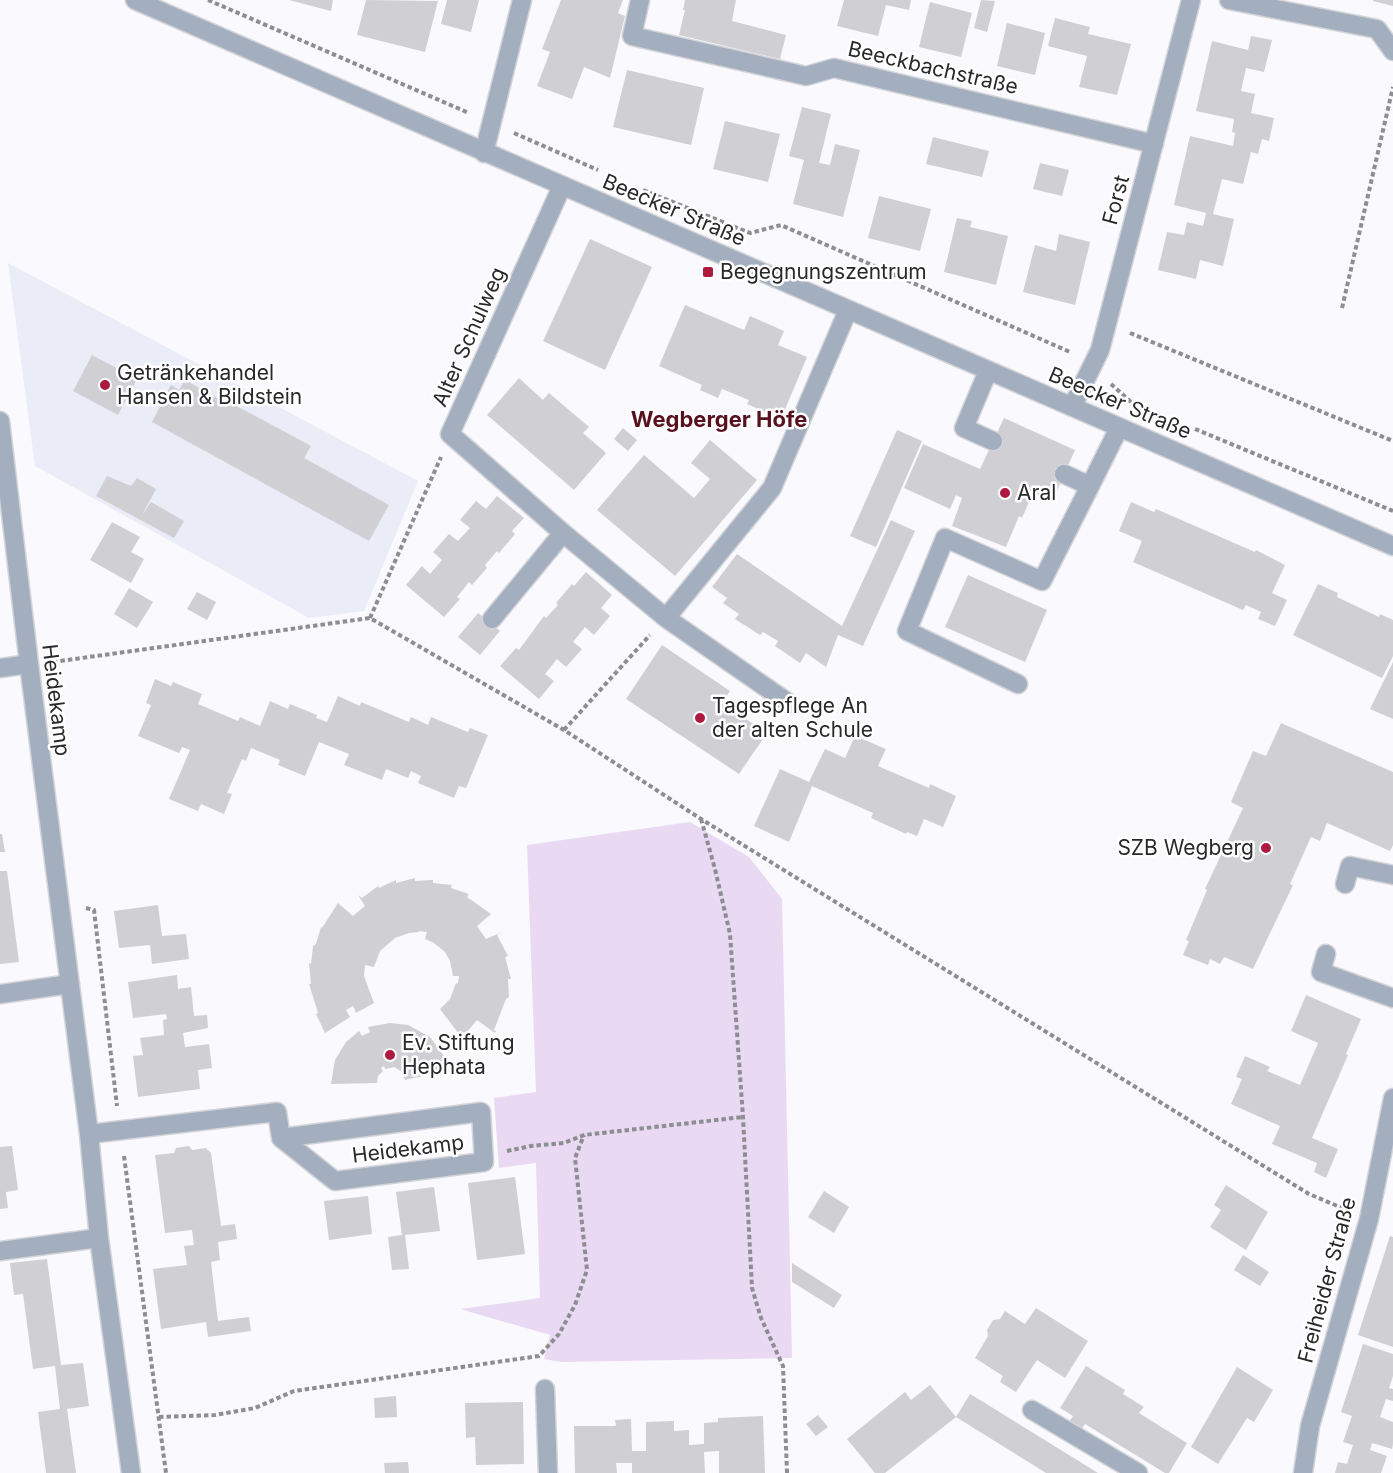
<svg xmlns="http://www.w3.org/2000/svg" width="1393" height="1473" font-family="Inter,sans-serif">
<style>
.built{fill:#eaecf8}
.green{fill:#ead9f2}
.building{fill:#d0cfd4}
.lines{fill:none;stroke-linecap:round;stroke-linejoin:round}
.minor-tunnel{stroke:#cfcfd4;stroke-width:18;stroke-dasharray:18 9;stroke-linecap:butt}
.minor-casing{stroke:#d3d4d8;stroke-width:21}
.path{stroke:#8d8e91;stroke-width:4;stroke-dasharray:4.5 3;stroke-linecap:butt}
.minor{stroke:#a3aebe;stroke-width:18}
.poi-dot{fill:#ae1a3e;stroke:#fff;stroke-width:2}
.labels{text-anchor:middle;stroke-width:5;stroke-linejoin:round;paint-order:stroke}
.street-label{font-size:21px;fill:#28292a;stroke:#fff}
.poi-label{font-size:21px;fill:#28292a;stroke:#fff;text-anchor:start}
.neighbourhood-label{font-size:22px;font-weight:bold;fill:#58121f;stroke:#fff}
</style>
<rect width="100%" height="100%" fill="#f9f9fe"/>
<!-- built -->
<path class="built" d="M 8,263 L 418,481 L 364,611 L 309,618 L 35,466 Z"/>
<!-- green -->
<path class="green" d="M 690,822 L 749,857 L 782,899 L 792,1358 L 561,1362 L 544,1359 L 550,1335 L 460,1309 L 540,1298 L 536,1163 L 499,1168 L 494,1098 L 536,1092 L 527,845 Z"/>
<!-- building -->
<path class="building" d="M 289,0 L 333,0 L 331,11 Z
M 366,0 L 438,1 L 425,52 L 357,35 Z
M 447,0 L 479,0 L 471,32 L 441,24 Z
M 561,0 L 623,0 L 618,13 L 625,16 L 610,78 L 584,67 L 572,99 L 537,86 L 550,52 L 542,49 Z
M 685,0 L 736,0 L 732,21 L 786,35 L 780,59 L 679,35 L 685,10 L 683,10 Z
M 844,0 L 911,0 L 909,10 L 886,5 L 878,36 L 837,26 Z
M 981,0 L 995,1 L 987,32 L 974,28 Z
M 1373,0 L 1393,0 L 1393,6 L 1373,1 Z
M 930,2 L 972,13 L 961,57 L 919,47 Z
M 1055,18 L 1090,27 L 1088,34 L 1131,44 L 1117,95 L 1079,87 L 1087,56 L 1048,46 Z
M 1007,23 L 1045,33 L 1035,75 L 997,66 Z
M 1251,36 L 1272,40 L 1264,72 L 1246,68 L 1241,91 L 1255,94 L 1251,113 L 1274,118 L 1269,141 L 1262,139 L 1258,154 L 1251,152 L 1243,184 L 1222,179 L 1213,214 L 1234,219 L 1223,266 L 1200,260 L 1196,279 L 1158,270 L 1167,232 L 1184,235 L 1187,222 L 1203,226 L 1206,213 L 1174,205 L 1190,136 L 1233,146 L 1235,133 L 1232,132 L 1234,119 L 1196,111 L 1212,41 L 1248,50 Z
M 627,70 L 704,88 L 691,145 L 613,127 Z
M 802,107 L 831,114 L 819,163 L 830,165 L 835,144 L 860,150 L 843,217 L 793,204 L 804,160 L 789,156 Z
M 725,121 L 780,134 L 768,182 L 713,169 Z
M 933,137 L 989,151 L 982,177 L 926,164 Z
M 1040,163 L 1069,170 L 1062,196 L 1033,189 Z
M 879,196 L 931,209 L 920,251 L 868,238 Z
M 957,218 L 972,221 L 970,227 L 1008,236 L 996,285 L 944,272 Z
M 1059,234 L 1090,242 L 1075,305 L 1023,292 L 1035,245 L 1056,251 Z
M 590,239 L 652,267 L 605,370 L 543,341 Z
M 685,305 L 744,330 L 750,316 L 784,331 L 778,345 L 807,357 L 781,419 L 747,404 L 749,400 L 722,389 L 718,398 L 700,390 L 702,385 L 659,366 Z
M 92,355 L 137,379 L 118,415 L 73,391 Z
M 519,378 L 543,400 L 549,393 L 589,427 L 583,433 L 606,453 L 574,490 L 487,415 Z
M 185,380 L 219,399 L 220,397 L 311,446 L 304,458 L 389,505 L 369,541 L 152,422 L 171,385 L 179,390 Z
M 1004,418 L 1075,450 L 1052,502 L 1033,493 L 1022,518 L 1019,516 L 1006,547 L 952,526 L 962,498 L 956,495 L 950,509 L 904,488 L 923,444 L 980,469 Z
M 623,428 L 637,440 L 628,451 L 614,439 Z
M 897,430 L 922,441 L 876,547 L 850,536 Z
M 710,440 L 757,480 L 675,576 L 597,510 L 644,455 L 694,498 L 710,479 L 691,463 Z
M 107,476 L 131,486 L 137,478 L 156,489 L 141,517 L 151,502 L 184,521 L 174,538 L 96,496 Z
M 497,496 L 524,518 L 512,531 L 515,534 L 499,553 L 497,551 L 485,565 L 487,568 L 472,585 L 469,582 L 457,597 L 460,599 L 444,617 L 406,585 L 422,566 L 430,574 L 442,560 L 433,552 L 449,534 L 458,541 L 470,528 L 460,520 L 476,501 L 486,509 Z
M 1131,502 L 1154,512 L 1156,509 L 1255,552 L 1256,550 L 1285,565 L 1272,593 L 1287,600 L 1275,626 L 1258,619 L 1261,612 L 1246,605 L 1243,610 L 1133,562 L 1142,541 L 1119,531 Z
M 891,520 L 915,531 L 863,646 L 838,635 L 826,667 L 806,653 L 800,663 L 775,646 L 778,641 L 763,632 L 760,635 L 735,619 L 739,614 L 723,603 L 727,598 L 712,587 L 737,554 L 842,626 Z
M 112,522 L 140,537 L 131,552 L 144,559 L 131,583 L 90,560 Z
M 586,572 L 612,595 L 601,608 L 610,616 L 594,635 L 585,627 L 573,642 L 582,649 L 566,667 L 557,659 L 545,674 L 554,681 L 539,699 L 500,666 L 516,648 L 519,650 L 544,616 L 546,618 L 558,605 L 556,603 L 572,584 L 574,586 Z
M 968,575 L 1047,610 L 1025,662 L 945,627 Z
M 1318,584 L 1338,593 L 1337,597 L 1379,617 L 1380,614 L 1393,620 L 1393,656 L 1382,678 L 1293,635 Z
M 129,588 L 153,602 L 137,628 L 114,614 Z
M 197,592 L 216,602 L 207,620 L 187,609 Z
M 478,613 L 500,631 L 480,655 L 458,637 Z
M 662,645 L 730,691 L 722,703 L 767,733 L 739,774 L 626,699 Z
M 1393,662 L 1393,719 L 1370,709 Z
M 155,679 L 171,686 L 173,682 L 202,694 L 198,704 L 238,721 L 240,717 L 260,726 L 270,701 L 288,709 L 290,704 L 317,715 L 316,718 L 327,722 L 338,696 L 360,706 L 361,702 L 409,722 L 411,717 L 428,725 L 431,717 L 468,732 L 470,728 L 488,735 L 466,788 L 459,786 L 454,798 L 418,783 L 421,776 L 411,771 L 408,778 L 386,769 L 382,780 L 344,765 L 349,754 L 319,742 L 305,776 L 278,765 L 280,760 L 251,748 L 246,761 L 242,759 L 227,793 L 232,794 L 224,814 L 201,804 L 198,811 L 169,799 L 190,750 L 182,747 L 179,753 L 138,736 L 151,705 L 146,703 Z
M 1281,723 L 1393,772 L 1393,845 L 1390,851 L 1327,823 L 1320,841 L 1311,837 L 1290,884 L 1293,885 L 1253,969 L 1224,957 L 1220,964 L 1210,959 L 1208,965 L 1183,955 L 1189,941 L 1186,940 L 1207,890 L 1205,889 L 1243,808 L 1231,802 L 1253,751 L 1266,756 Z
M 855,736 L 886,749 L 878,766 L 929,788 L 930,784 L 956,796 L 943,827 L 924,819 L 917,836 L 907,832 L 906,834 L 871,818 L 873,813 L 812,786 L 789,842 L 754,826 L 780,769 L 809,782 L 825,749 L 845,758 Z
M 0,834 L 2,834 L 5,852 L 0,852 Z
M 0,871 L 7,871 L 19,962 L 0,964 Z
M 415,878 L 415,881 L 431,880 L 433,880 L 433,883 L 452,885 L 451,888 L 469,894 L 467,897 L 491,914 L 477,926 L 486,939 L 502,932 L 497,935 L 507,954 L 508,956 L 505,957 L 511,979 L 508,979 L 509,997 L 506,999 L 494,1030 L 496,1031 L 495,1033 L 477,1020 L 462,1038 L 440,1009 L 450,999 L 456,983 L 458,984 L 459,976 L 453,976 L 450,961 L 445,952 L 434,943 L 425,939 L 427,932 L 419,931 L 419,932 L 409,933 L 395,938 L 380,951 L 374,967 L 365,965 L 364,976 L 374,1003 L 356,1013 L 353,1006 L 346,1010 L 350,1017 L 325,1033 L 316,1014 L 318,1013 L 309,984 L 311,984 L 309,963 L 311,964 L 313,946 L 316,944 L 321,927 L 322,928 L 338,903 L 353,916 L 365,906 L 358,895 L 362,898 L 378,886 L 379,888 L 396,880 L 396,883 Z
M 158,905 L 162,936 L 186,934 L 189,959 L 152,964 L 150,945 L 119,948 L 114,911 Z
M 177,975 L 178,989 L 191,987 L 194,1016 L 207,1015 L 208,1028 L 183,1033 L 185,1047 L 209,1044 L 212,1068 L 198,1070 L 200,1089 L 138,1097 L 133,1056 L 143,1055 L 140,1038 L 164,1035 L 163,1020 L 167,1019 L 166,1014 L 133,1018 L 128,982 Z
M 1306,995 L 1361,1019 L 1346,1054 L 1348,1055 L 1312,1138 L 1338,1149 L 1326,1178 L 1314,1172 L 1317,1163 L 1272,1144 L 1280,1126 L 1231,1104 L 1242,1079 L 1236,1077 L 1245,1056 L 1270,1067 L 1267,1071 L 1300,1085 L 1318,1043 L 1291,1031 Z
M 390,1023 L 408,1025 L 430,1037 L 444,1056 L 449,1070 L 405,1080 L 401,1071 L 394,1067 L 385,1069 L 384,1066 L 381,1068 L 383,1071 L 378,1076 L 377,1083 L 331,1084 L 335,1060 L 346,1042 L 359,1031 L 362,1036 L 370,1032 L 368,1027 Z
M 12,1146 L 18,1190 L 6,1192 L 8,1208 L 0,1209 L 0,1147 Z
M 189,1146 L 192,1150 L 206,1148 L 211,1153 L 221,1226 L 235,1224 L 237,1239 L 218,1242 L 220,1260 L 211,1262 L 218,1321 L 249,1317 L 251,1331 L 208,1337 L 206,1322 L 161,1329 L 153,1269 L 187,1265 L 184,1246 L 194,1245 L 192,1230 L 165,1233 L 155,1155 L 174,1153 L 176,1148 Z
M 515,1177 L 525,1254 L 477,1260 L 468,1183 Z
M 1226,1185 L 1268,1212 L 1246,1250 L 1210,1227 L 1221,1210 L 1214,1205 Z
M 434,1187 L 440,1231 L 405,1235 L 409,1269 L 392,1270 L 388,1237 L 402,1235 L 396,1192 Z
M 824,1191 L 849,1207 L 834,1233 L 808,1217 Z
M 368,1196 L 372,1234 L 329,1240 L 324,1201 Z
M 1390,1236 L 1393,1237 L 1393,1347 L 1358,1335 Z
M 1243,1255 L 1269,1272 L 1260,1286 L 1234,1270 Z
M 47,1259 L 61,1365 L 83,1363 L 89,1406 L 67,1409 L 76,1473 L 46,1473 L 38,1412 L 60,1409 L 55,1366 L 33,1369 L 23,1294 L 14,1295 L 10,1263 Z
M 792,1263 L 842,1295 L 834,1308 L 792,1282 Z
M 1036,1308 L 1088,1341 L 1065,1378 L 1037,1360 L 1016,1392 L 1000,1382 L 1003,1376 L 975,1358 L 988,1336 L 987,1330 L 993,1320 L 1000,1319 L 1005,1311 L 1025,1324 Z
M 1363,1344 L 1393,1354 L 1393,1376 L 1389,1388 L 1393,1389 L 1393,1401 L 1386,1399 L 1380,1417 L 1393,1422 L 1393,1444 L 1392,1449 L 1372,1443 L 1370,1450 L 1387,1456 L 1381,1473 L 1335,1473 L 1338,1462 L 1347,1464 L 1353,1445 L 1343,1442 L 1352,1416 L 1341,1412 Z
M 1086,1366 L 1125,1390 L 1123,1394 L 1144,1407 L 1139,1413 L 1187,1443 L 1169,1473 L 1165,1473 L 1085,1424 L 1081,1430 L 1069,1422 L 1073,1416 L 1060,1408 Z
M 1237,1367 L 1273,1390 L 1254,1422 L 1247,1418 L 1218,1464 L 1191,1447 Z
M 930,1385 L 956,1417 L 885,1473 L 875,1473 L 847,1439 L 905,1392 L 911,1400 Z
M 970,1394 L 985,1403 L 1098,1473 L 1046,1473 L 956,1417 Z
M 396,1396 L 397,1417 L 375,1418 L 374,1398 Z
M 523,1402 L 524,1464 L 476,1465 L 475,1437 L 466,1438 L 465,1403 Z
M 818,1415 L 828,1427 L 816,1436 L 806,1424 Z
M 763,1416 L 765,1473 L 719,1473 L 719,1451 L 704,1452 L 705,1473 L 632,1473 L 632,1463 L 616,1463 L 617,1473 L 575,1473 L 574,1426 L 616,1426 L 615,1420 L 631,1419 L 632,1451 L 646,1451 L 646,1422 L 674,1421 L 674,1431 L 689,1430 L 689,1445 L 704,1444 L 704,1423 L 718,1422 L 718,1418 Z
M 408,1462 L 409,1473 L 385,1473 L 384,1463 Z"/>
<g class="lines">
<!-- minor-tunnel -->
<path class="minor-tunnel" d="M 993,441 L 1064,474"/>
<!-- minor casing -->
<g class="minor-casing">
<path id="minor" d="M 135,0 L 1393,546
M 640,0 L 632,36 L 806,76 L 834,68 L 1154,144
M 1229,0 L 1377,29 L 1393,51
M 484,153 L 522,0
M 562,186 L 450,434 L 563,533 L 666,618 L 790,704
M 988,371 L 964,428 L 993,441
M 1072,407 L 1100,350 L 1191,0
M 0,421 L 29,664 L 89,1134 L 99,1238 L 131,1473
M 1064,474 L 1090,486 L 1119,428
M 666,618 L 772,488 L 848,310
M 492,619 L 563,533
M 0,668 L 29,664
M 1018,684 L 907,631 L 945,538 L 1042,581 L 1090,486
M 1345,884 L 1350,866 L 1393,875
M 1326,954 L 1321,972 L 1393,998
M 0,994 L 70,984
M 89,1134 L 277,1112 L 281,1138 L 335,1181 L 484,1162 L 481,1112 L 281,1138
M 0,1251 L 99,1238
M 545,1389 L 548,1473
M 1032,1410 L 1138,1473
M 1303,1473 L 1310,1426 L 1369,1219 L 1393,1098"/>
</g>
<!-- path -->
<path class="path" d="M 208,0 L 469,113
M 514,133 L 598,170
M 643,190 L 750,233 L 781,225 L 1070,352
M 1342,308 L 1393,87
M 1130,333 L 1393,441
M 1111,384 L 1132,403
M 1195,429 L 1393,511
M 370,618 L 441,457
M 53,662 L 370,618 L 564,730 L 701,819 L 1309,1194 L 1347,1210
M 564,730 L 650,635
M 701,819 L 715,869 L 730,934 L 743,1117 L 752,1288 L 761,1318 L 783,1366 L 787,1473
M 86,908 L 94,910 L 117,1106
M 507,1151 L 531,1146 L 564,1143 L 584,1135 L 743,1117
M 124,1156 L 166,1473
M 159,1417 L 215,1415 L 255,1408 L 294,1391 L 539,1356 L 559,1334 L 575,1305 L 587,1270 L 575,1158 L 584,1135"/>
<!-- minor -->
<use href="#minor" class="minor"/>
</g>
<!-- markers -->
<g class="poi-dot">
<rect x="702" y="266" width="12" height="12" rx="3"/>
<circle cx="105" cy="385" r="6"/>
<circle cx="1005" cy="493" r="6"/>
<circle cx="700" cy="718" r="6"/>
<circle cx="1266" cy="848" r="6"/>
<circle cx="390" cy="1055" r="6"/>
</g>
<g class="labels">
<!-- street labels -->
<g class="street-label">
<text transform="translate(933 68) rotate(13)" y="7">Beeckbachstraße</text>
<text transform="translate(1116 200) rotate(-75)" y="7">Forst</text>
<text transform="translate(674 210) rotate(23)" y="7">Beecker Straße</text>
<text transform="translate(469 337) rotate(-66)" y="7">Alter Schulweg</text>
<text transform="translate(1120 403) rotate(23)" y="7">Beecker Straße</text>
<text transform="translate(56 700) rotate(83)" y="7">Heidekamp</text>
<text transform="translate(408 1149) rotate(-7)" y="7">Heidekamp</text>
<text transform="translate(1327 1280) rotate(-75)" y="7">Freiheider Straße</text>
</g>
<!-- poi labels -->
<g class="poi-label">
<text x="720" y="279">Begegnungszentrum</text>
<text x="117" y="380">Getränkehandel<tspan x="117" dy="24">Hansen &amp; Bildstein</tspan></text>
<text x="1017" y="500">Aral</text>
<text x="712" y="713">Tagespflege An<tspan x="712" dy="24">der alten Schule</tspan></text>
<text x="1254" y="855" text-anchor="end">SZB Wegberg</text>
<text x="402" y="1050">Ev. Stiftung<tspan x="402" dy="24">Hephata</tspan></text>
</g>
<!-- neighbourhood labels -->
<g class="neighbourhood-label">
<text x="719" y="427">Wegberger Höfe</text>
</g>
</g>
</svg>
